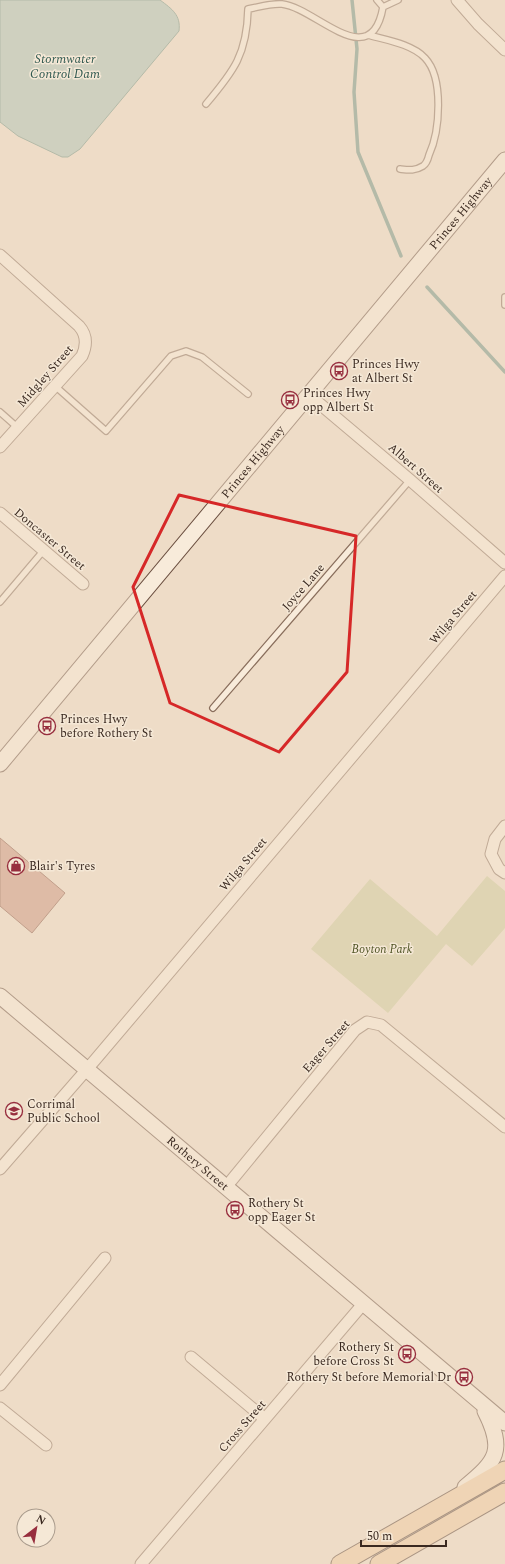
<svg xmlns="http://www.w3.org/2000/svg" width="505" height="1564" font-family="Spectral,serif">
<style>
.green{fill:#ccca9b}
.water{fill:#a8c2b6;stroke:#6e9083}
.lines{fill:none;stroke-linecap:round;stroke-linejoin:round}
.stream{stroke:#6e9083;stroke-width:3.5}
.building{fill:#cb937e;stroke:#885443}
.service-casing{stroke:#896e5c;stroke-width:8}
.minor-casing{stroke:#896e5c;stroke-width:13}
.secondary-casing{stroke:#6b4f40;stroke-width:17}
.primary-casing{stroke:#573d30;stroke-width:19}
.service{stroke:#f8ebda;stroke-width:5.5}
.minor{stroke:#f8ebda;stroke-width:11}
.secondary{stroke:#f8ebda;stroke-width:15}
.primary{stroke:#efcba0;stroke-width:17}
.marked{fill:none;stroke:#d62828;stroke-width:3;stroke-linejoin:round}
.labels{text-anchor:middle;stroke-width:3;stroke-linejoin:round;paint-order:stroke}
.street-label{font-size:12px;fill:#3a2920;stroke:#f5e8d6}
.poi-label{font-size:12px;fill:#3a2920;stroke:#f5e8d6;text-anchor:start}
.park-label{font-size:12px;font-style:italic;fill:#515627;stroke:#f5e8d6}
.water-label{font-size:13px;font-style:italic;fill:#305950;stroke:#f5e8d6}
</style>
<rect width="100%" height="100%" fill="#eedcc7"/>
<!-- green -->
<path class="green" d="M 487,876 L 505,891 L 505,928 L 472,966 L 446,944 L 388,1013 L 311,949 L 370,879 L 437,936 Z"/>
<!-- water -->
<path class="water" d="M 0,0 L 160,0 C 172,9 181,15 179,31 L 80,149 L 68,157 L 62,157 L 18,136 L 0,122 Z"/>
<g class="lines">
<!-- stream -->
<path class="stream" d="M 352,0 L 357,49 L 354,92 L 358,152 L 401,256
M 427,287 L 505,372"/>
</g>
<!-- building -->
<path class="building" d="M 0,838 L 65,893 L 32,933 L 0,906 Z"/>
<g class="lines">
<!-- service casing -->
<g class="service-casing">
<path id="service" d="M 377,0 L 383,7 L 398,0
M 368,35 C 386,40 412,44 425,58 C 444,78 440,131 429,155 C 428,159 426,164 423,166 C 415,171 409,170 400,169
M 206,104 C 234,71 247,54 248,9 C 259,7 271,3 282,4 C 316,8 371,75 383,7
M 505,297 L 505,305
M 55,386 L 106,431 L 171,356 L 186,351 L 202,357 L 248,394
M 0,412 L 17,427
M 0,602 L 44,550
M 213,708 L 410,480"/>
</g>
<!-- minor casing -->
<g class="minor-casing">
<path id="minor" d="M 457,0 L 478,24 L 505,50
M 0,255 L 79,326 C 87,335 87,345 82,356 L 0,447
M 308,394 L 410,480 L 505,563
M 0,513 L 83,584
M 505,826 L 495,839 L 491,854 L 499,869 L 505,873
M 0,1169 L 95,1060 L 505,576
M 226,1187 L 355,1030 L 367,1022 L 381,1025 L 505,1127
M 191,1357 L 265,1419
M 0,1385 L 105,1258
M 0,1408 L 46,1445
M 141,1564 L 363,1304"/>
</g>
<!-- secondary casing -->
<g class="secondary-casing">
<g id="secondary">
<path id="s1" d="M 0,764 L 505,160"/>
<path id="s2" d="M 0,996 L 505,1423"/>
<path d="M 465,1487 C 497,1461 505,1450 485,1411"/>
</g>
</g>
<!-- primary casing -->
<g class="primary-casing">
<path id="primary" d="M 340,1564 L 505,1470
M 379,1564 L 505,1492"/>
</g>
<!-- service -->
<use href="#service" class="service"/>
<!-- minor -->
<use href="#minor" class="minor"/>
<!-- secondary -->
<use href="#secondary" class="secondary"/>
<!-- primary -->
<use href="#primary" class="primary"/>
</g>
<!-- marked area -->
<path d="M0 0H505V1564H0ZM 179,495 L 356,536 L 347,672 L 279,752 L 170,703 L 133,587 Z" fill="#eedcc7" fill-opacity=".55" fill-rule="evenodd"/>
<path class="marked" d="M 179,495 L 356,536 L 347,672 L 279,752 L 170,703 L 133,587 Z"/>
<!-- icons -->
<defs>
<g id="bus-ring" transform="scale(0.9)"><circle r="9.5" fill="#f5e8d6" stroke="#972e3e" stroke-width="1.5"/><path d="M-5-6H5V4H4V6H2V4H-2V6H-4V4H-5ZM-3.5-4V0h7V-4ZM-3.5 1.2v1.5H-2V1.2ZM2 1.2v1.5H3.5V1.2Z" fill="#972e3e"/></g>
<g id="shop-ring" transform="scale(0.9)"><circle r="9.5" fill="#f5e8d6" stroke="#972e3e" stroke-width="1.5"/><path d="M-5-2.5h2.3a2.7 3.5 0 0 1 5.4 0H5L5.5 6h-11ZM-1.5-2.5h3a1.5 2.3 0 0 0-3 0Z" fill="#972e3e"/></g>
<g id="school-ring" transform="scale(0.9)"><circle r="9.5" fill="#f5e8d6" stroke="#972e3e" stroke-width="1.5"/><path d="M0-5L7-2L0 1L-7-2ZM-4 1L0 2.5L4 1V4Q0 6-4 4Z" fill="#972e3e"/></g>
</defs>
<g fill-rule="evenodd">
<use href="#bus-ring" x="339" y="371"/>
<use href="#bus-ring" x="290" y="400"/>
<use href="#bus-ring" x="47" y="726"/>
<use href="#shop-ring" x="16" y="866"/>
<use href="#school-ring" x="14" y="1111"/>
<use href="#bus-ring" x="235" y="1210"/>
<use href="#bus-ring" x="407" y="1354"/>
<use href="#bus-ring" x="464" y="1377"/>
</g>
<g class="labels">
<!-- street labels -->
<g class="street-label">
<text dy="4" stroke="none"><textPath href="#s1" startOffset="718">Princes Highway</textPath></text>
<text transform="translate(45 376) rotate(-49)" y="4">Midgley Street</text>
<text dy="4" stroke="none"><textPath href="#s1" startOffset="394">Princes Highway</textPath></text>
<text transform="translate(416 468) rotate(41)" y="4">Albert Street</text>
<text transform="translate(50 539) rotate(40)" y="4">Doncaster Street</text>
<text transform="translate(303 587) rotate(-49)" y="4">Joyce Lane</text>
<text transform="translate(453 617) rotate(-50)" y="4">Wilga Street</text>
<text transform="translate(243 864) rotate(-50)" y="4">Wilga Street</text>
<text transform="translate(326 1046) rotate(-49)" y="4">Eager Street</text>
<text dy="4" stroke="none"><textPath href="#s2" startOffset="259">Rothery Street</textPath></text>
<text transform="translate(242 1426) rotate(-49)" y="4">Cross Street</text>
</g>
<!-- poi labels -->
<g class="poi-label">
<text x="352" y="368">Princes Hwy<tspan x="352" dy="14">at Albert St</tspan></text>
<text x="303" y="397">Princes Hwy<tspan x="303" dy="14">opp Albert St</tspan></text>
<text x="60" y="723">Princes Hwy<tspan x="60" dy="14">before Rothery St</tspan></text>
<text x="29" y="870">Blair's Tyres</text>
<text x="27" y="1108">Corrimal<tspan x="27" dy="14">Public School</tspan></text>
<text x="248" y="1207">Rothery St<tspan x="248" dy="14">opp Eager St</tspan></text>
<text x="394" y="1351" text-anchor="end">Rothery St<tspan x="394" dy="14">before Cross St</tspan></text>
<text x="451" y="1381" text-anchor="end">Rothery St before Memorial Dr</text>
</g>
<!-- park labels -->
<g class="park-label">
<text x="382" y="953">Boyton Park</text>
</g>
<!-- water labels -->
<g class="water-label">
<text x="65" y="63">Stormwater<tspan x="65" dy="15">Control Dam</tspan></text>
</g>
</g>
<!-- north arrow -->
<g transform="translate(36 1528) rotate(31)"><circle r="19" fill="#f5e8d6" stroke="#aa9c8d"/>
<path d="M0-3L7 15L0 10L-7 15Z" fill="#972e3e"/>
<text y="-6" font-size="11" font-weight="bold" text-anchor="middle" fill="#3a2920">N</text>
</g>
<!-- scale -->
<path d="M361 1540v6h85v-6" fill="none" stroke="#3a2920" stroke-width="2"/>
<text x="367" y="1540" font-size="12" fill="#3a2920" stroke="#f5e8d6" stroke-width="3" paint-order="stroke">50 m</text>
</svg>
